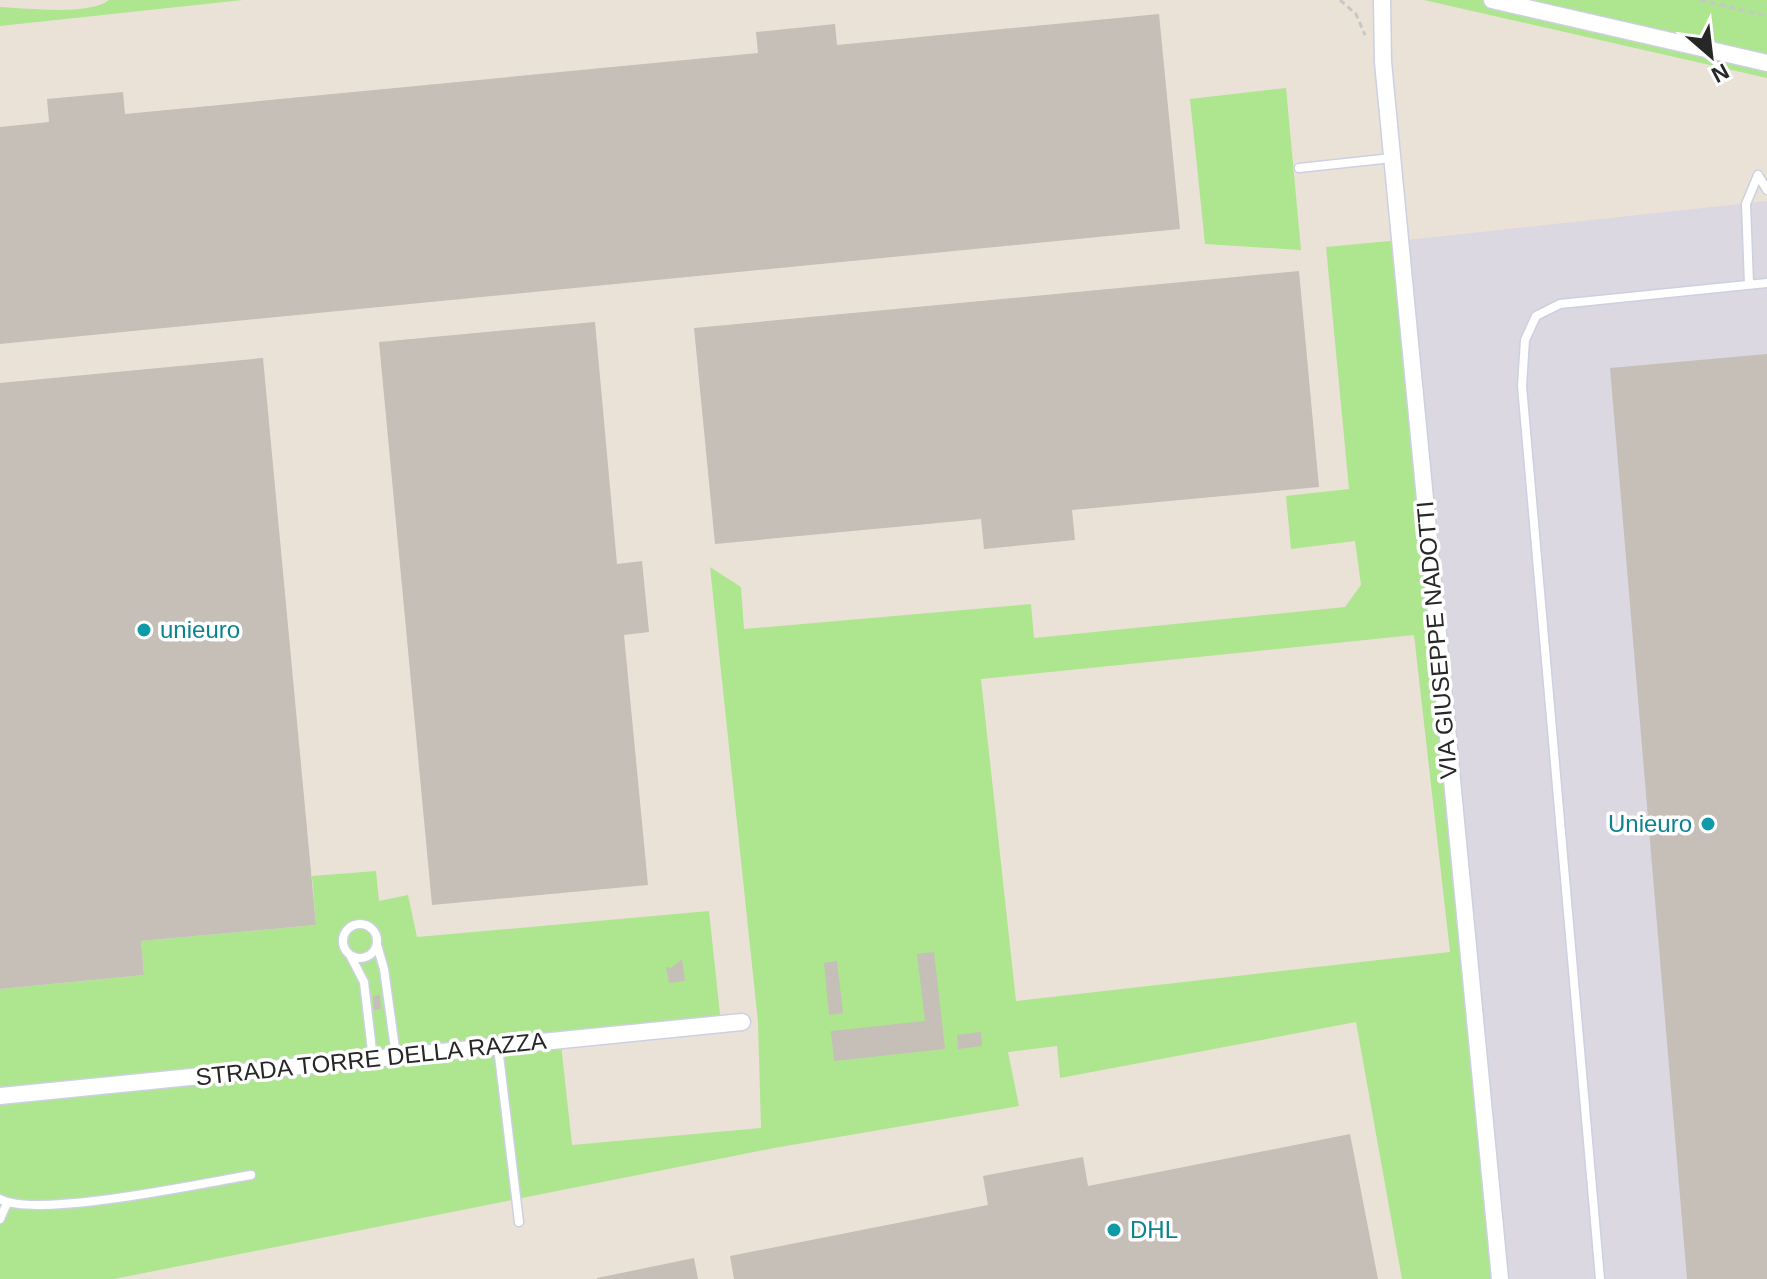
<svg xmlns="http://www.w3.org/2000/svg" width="1767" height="1279" font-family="Arial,sans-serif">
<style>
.industrial{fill:#dbd8e2}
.green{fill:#aee58f;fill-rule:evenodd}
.building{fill:#c5bfb7}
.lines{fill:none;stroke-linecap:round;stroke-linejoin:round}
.lane-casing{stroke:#ccd0e1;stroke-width:11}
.street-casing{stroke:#ccd0e1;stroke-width:19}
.path{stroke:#c7c7c7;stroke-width:3;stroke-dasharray:6 4;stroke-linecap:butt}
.lane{stroke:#fff;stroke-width:8}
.street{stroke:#fff;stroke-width:16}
.culture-dot{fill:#0f9aa8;stroke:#fff;stroke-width:3}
.labels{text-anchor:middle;stroke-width:7;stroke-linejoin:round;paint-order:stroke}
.culture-label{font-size:24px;fill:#0d838f;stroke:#fff;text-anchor:start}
.street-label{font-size:24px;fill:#272727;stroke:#fff}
</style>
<rect width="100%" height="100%" fill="#ebe2d7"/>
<!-- industrial -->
<path class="industrial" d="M 1767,201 L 1767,1279 L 1502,1279 L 1397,241 Z"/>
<!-- green -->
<path class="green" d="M 109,0 L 243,0 L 0,26 L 0,7 C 27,8 89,16 109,0 Z
M 1424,0 L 1767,0 L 1767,78 Z
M 1286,88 L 1301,250 L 1205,244 L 1190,99 Z
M 1400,240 L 1502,1279 L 1402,1279 L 1356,1022 L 1060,1078 L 1057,1046 L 1008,1052 L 1019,1106 L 774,1148 L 114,1279 L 0,1279 L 0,989 L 144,975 L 141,941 L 316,925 L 312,876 L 376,871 L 379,901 L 408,895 L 417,937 L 709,911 L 721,1024 L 561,1044 L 572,1145 L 761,1128 L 758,1022 L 710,567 L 741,587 L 744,629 L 1031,604 L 1034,638 L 1345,607 L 1361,585 L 1355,541 L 1291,549 L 1286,496 L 1349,489 L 1326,247 ZM 1414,635 L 1450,952 L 1016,1001 L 981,679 Z"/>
<!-- building -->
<path class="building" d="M 1159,14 L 1180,229 L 0,344 L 0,127 L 49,122 L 47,99 L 123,92 L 125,114 L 758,53 L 756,32 L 835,24 L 837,45 Z
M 1299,271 L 1319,487 L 1072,510 L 1075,540 L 984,549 L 981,519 L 715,544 L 694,328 Z
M 595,322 L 617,564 L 642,561 L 649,632 L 624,635 L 648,885 L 432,905 L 379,342 Z
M 1767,354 L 1767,1279 L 1687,1279 L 1610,368 Z
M 263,358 L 316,925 L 141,941 L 144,975 L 0,989 L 0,383 Z
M 934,952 L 945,1049 L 834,1061 L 831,1031 L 925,1021 L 917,954 Z
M 682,959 L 685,981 L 669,983 L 666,967 L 671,968 Z
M 837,961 L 843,1013 L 829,1015 L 824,963 Z
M 380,995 L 381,1009 L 374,1010 L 373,996 Z
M 981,1032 L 982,1046 L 958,1049 L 957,1035 Z
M 1350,1134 L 1378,1279 L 734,1279 L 730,1256 L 988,1205 L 983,1176 L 1083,1157 L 1088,1186 Z
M 694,1258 L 698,1279 L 597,1279 L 597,1278 Z"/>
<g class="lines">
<!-- lane casing -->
<g class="lane-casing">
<path id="lane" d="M 1299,168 L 1392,158
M 1758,175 L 1767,190
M 1749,284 L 1746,204 L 1758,175
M343 941a17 17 0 1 1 34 0a17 17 0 1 1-34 0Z
M 377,945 L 384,969 L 396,1056
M 350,955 L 364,982 L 373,1059
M 498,1047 L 519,1222
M 0,1199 C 36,1219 204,1183 251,1175
M 0,1219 L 7,1203
M 1600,1279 L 1522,386 L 1525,340 L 1536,316 L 1560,304 L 1767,283"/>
</g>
<!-- street casing -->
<g class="street-casing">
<path id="street" d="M 1382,0 L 1383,62 L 1500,1279
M 1492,0 L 1767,63
M 0,1096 L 742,1022"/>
</g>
<!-- path -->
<path class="path" d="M 1340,0 L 1356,14 L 1365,35
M 1700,0 L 1767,16"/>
<!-- lane -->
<use href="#lane" class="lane"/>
<!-- street -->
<use href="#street" class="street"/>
</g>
<!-- markers -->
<g class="culture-dot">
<circle cx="144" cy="630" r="8"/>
<circle cx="1708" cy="824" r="8"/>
<circle cx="1114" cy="1230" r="8"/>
</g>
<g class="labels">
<!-- culture labels -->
<g class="culture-label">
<text x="160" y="638">unieuro</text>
<text x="1692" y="832" text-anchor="end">Unieuro</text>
<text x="1130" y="1238">DHL</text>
</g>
<!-- street labels -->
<g class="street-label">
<text transform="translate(1437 640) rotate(-95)" y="8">VIA GIUSEPPE NADOTTI</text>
<text transform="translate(371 1059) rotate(-6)" y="8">STRADA TORRE DELLA RAZZA</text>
</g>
</g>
<!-- north arrow -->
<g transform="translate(1711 56) rotate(152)" stroke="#ffffff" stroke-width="6" paint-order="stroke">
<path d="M0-6L14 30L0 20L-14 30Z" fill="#272727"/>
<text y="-12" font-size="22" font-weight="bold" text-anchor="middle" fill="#272727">N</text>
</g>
</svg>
